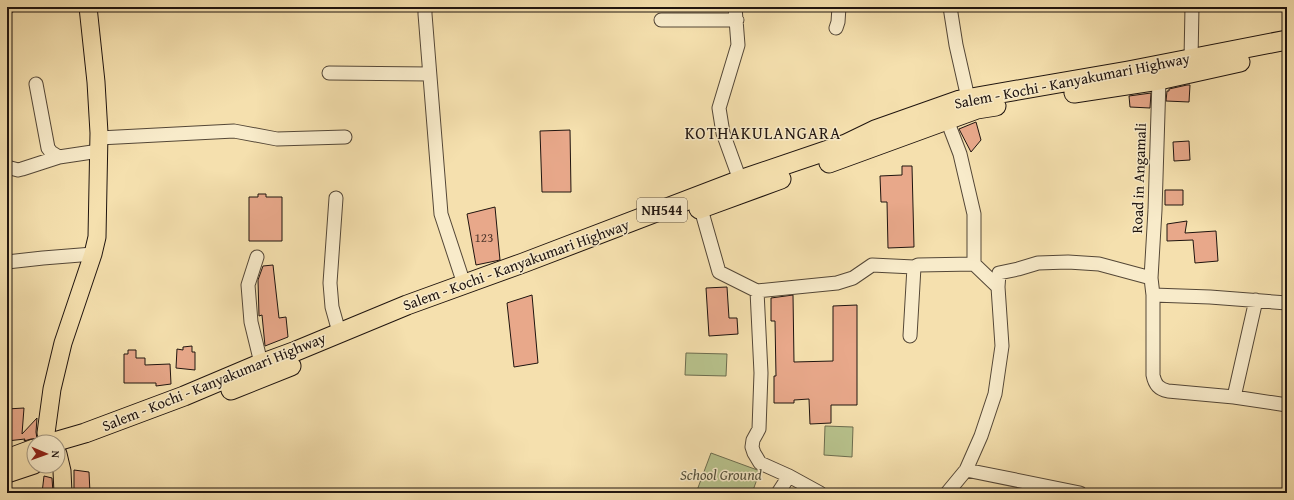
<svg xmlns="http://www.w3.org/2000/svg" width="1294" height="500" font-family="'Gentium Book Plus',serif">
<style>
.green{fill:#b8c38d;stroke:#6c6c4e}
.building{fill:#e8a88a;stroke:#1f140f}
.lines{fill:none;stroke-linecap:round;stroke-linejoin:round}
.minor-casing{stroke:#544737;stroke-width:15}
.major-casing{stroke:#1f140f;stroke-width:19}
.highway-casing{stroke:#1f140f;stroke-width:21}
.minor{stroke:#f8ebca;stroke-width:13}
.major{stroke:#f5e0ae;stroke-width:17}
.highway{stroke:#f5e0ae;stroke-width:19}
.labels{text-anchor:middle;stroke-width:3;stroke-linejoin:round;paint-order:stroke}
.number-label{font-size:13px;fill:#51392e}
.shield{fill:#f8ebca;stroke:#605447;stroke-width:1}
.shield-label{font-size:14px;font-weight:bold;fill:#1f140f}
.street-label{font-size:15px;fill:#1f140f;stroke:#f8ebca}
.park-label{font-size:15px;font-style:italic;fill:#55513b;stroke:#f8ebca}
.quarter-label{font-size:17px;letter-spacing:1px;fill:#1f140f;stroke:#f8ebca}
</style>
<rect width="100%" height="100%" fill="#f5e0ae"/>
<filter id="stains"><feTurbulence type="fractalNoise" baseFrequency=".005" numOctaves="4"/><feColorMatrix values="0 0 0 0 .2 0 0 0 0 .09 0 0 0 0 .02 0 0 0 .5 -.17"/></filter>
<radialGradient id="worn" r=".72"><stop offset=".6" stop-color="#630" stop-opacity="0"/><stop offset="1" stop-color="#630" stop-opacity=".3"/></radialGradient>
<!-- green -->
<path class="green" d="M 686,353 L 727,354 L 726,376 L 685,375 Z
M 825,426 L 853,427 L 852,457 L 824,455 Z
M 711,453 L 760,471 L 752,493 L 696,493 Z"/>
<!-- building -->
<path class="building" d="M 1187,85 L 1190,85 L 1189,102 L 1166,101 L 1167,91 L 1169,91 L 1169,89 Z
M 1151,93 L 1150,108 L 1130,107 L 1129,96 Z
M 976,122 L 981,140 L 971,152 L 959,129 Z
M 570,130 L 571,192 L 542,192 L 540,131 Z
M 1189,141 L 1190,160 L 1174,161 L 1173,142 Z
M 902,166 L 912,166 L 914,247 L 888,248 L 887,202 L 881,202 L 880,176 L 902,175 Z
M 1165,190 L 1183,190 L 1183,205 L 1165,205 Z
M 258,194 L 266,194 L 266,197 L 282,197 L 282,241 L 249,241 L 249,197 L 258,197 Z
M 495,207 L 500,260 L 476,265 L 467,214 Z
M 1187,221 L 1185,233 L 1216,231 L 1218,261 L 1195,263 L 1193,240 L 1167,241 L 1167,224 Z
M 273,265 L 279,318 L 286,317 L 288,337 L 265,346 L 262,315 L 259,316 L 258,280 L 263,266 Z
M 727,287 L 729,318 L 737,318 L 738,334 L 709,336 L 706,288 Z
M 532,295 L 538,363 L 514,367 L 507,303 Z
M 793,295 L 794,362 L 833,361 L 833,306 L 857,305 L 857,405 L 831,405 L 831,423 L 810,424 L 809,399 L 794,400 L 794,403 L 774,403 L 774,376 L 776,376 L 775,321 L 771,321 L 771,298 Z
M 192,346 L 192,352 L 195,352 L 195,370 L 176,368 L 177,349 L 183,350 L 183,347 Z
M 128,350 L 136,350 L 136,358 L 145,358 L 145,365 L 170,364 L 171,384 L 156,386 L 156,383 L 124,383 L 124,354 L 128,354 Z
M 24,408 L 22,434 L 37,418 L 36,432 L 37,439 L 31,439 L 24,441 L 25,439 L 7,441 L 7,409 Z
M 74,470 L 89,472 L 90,493 L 74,493 Z
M 44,476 L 52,478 L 53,493 L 42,493 Z"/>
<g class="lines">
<!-- minor casing -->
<g class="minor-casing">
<path id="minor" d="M 7,7 L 8,7
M 425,7 L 425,14 L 441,214 L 464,284
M 735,7 L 738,45 L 719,108 L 723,133 L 740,180
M 950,7 L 956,45 L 968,98
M 661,20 L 737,20
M 836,28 L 838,22 L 839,7
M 1191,59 L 1192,7
M 329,73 L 429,74
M 1159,80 L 1155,210 L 1151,278 L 1153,295 L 1153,375 C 1155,385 1159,389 1168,391 L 1234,397 L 1287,405
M 36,84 L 48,148 L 51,152 L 59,157
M 99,138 L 234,131 L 277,139 L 345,137
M 7,167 L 18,170 L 22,169 L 59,157 L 99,151
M 336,198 L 330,283 L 332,307 L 339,332
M 701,209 L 719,272 L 757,291 L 761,373 L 759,429 L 753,440 L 752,447 L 754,453 L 760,463 L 789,476 L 820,493
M 257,257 L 248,285 L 251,322 L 261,363
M 7,262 L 43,258 L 93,254
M 998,287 L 999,273 L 1018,269 L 1038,263 L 1068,262 L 1099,264 L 1151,278
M 757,291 L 837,283 L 853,278 L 872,265 L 914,267 L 918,265 L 974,264
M 1153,295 L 1210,297 L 1287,303
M 910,336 L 914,267
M 1234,397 L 1256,300
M 966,470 L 1080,493
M 778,493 L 789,476
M 947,493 L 966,470 L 981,436 L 995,394 L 1002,346 L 998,287 L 974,264 L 974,214 L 960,154 L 947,120"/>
</g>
<!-- major casing -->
<g class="major-casing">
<path id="major" d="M 49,442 L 46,433 L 52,389 L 63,343 L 93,254 L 97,237 L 99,133 L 96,82 L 88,7
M 58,454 L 62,471 L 63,493"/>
</g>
<!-- highway casing -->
<g class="highway-casing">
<path id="highway" d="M 1074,93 L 1159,80 L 1240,62
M 829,163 L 977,109 L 996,106
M 699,209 L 781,179
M 231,390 L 291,366
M 54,442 L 85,433 L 184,396 L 255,366 L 296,351 L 407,305 L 523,263 L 740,180 L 846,144 L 875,130 L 960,100 L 1128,71 L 1287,40
M 7,459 L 34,449
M 7,473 L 34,464"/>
</g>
<!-- minor -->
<use href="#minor" class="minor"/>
<!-- major -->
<use href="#major" class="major"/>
<!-- highway -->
<use href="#highway" class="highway"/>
</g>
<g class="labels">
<!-- number labels -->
<g class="number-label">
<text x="484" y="242">123</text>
</g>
<!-- shield labels -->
<rect class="shield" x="637" y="198" width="50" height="24" rx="3"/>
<g class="shield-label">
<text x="662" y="215">NH544</text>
</g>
<!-- street labels -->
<g class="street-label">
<text transform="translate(1072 81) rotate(-11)" y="5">Salem - Kochi - Kanyakumari Highway</text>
<text transform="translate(1139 178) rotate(-88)" y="5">Road in Angamali</text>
<text transform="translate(516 265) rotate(-20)" y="5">Salem - Kochi - Kanyakumari Highway</text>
<text transform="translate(214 382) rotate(-22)" y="5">Salem - Kochi - Kanyakumari Highway</text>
</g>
<!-- park labels -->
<g class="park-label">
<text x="721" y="480">School Ground</text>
</g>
<!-- quarter labels -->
<g class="quarter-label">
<text x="763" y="139">KOTHAKULANGARA</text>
</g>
</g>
<!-- margin -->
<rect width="1294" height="500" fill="none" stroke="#f5e0ae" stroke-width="24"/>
<rect x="8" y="8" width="1278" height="484" fill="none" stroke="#1f140f" stroke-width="2"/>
<rect x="12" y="12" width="1270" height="476" fill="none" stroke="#1f140f"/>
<!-- north arrow -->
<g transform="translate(46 454) rotate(92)"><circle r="19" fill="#f8ebca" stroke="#a1957f"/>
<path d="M0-3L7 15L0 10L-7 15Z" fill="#8f2418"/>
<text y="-6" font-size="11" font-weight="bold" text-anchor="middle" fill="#1f140f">N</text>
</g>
<rect width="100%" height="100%" filter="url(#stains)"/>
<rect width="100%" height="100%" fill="url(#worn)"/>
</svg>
